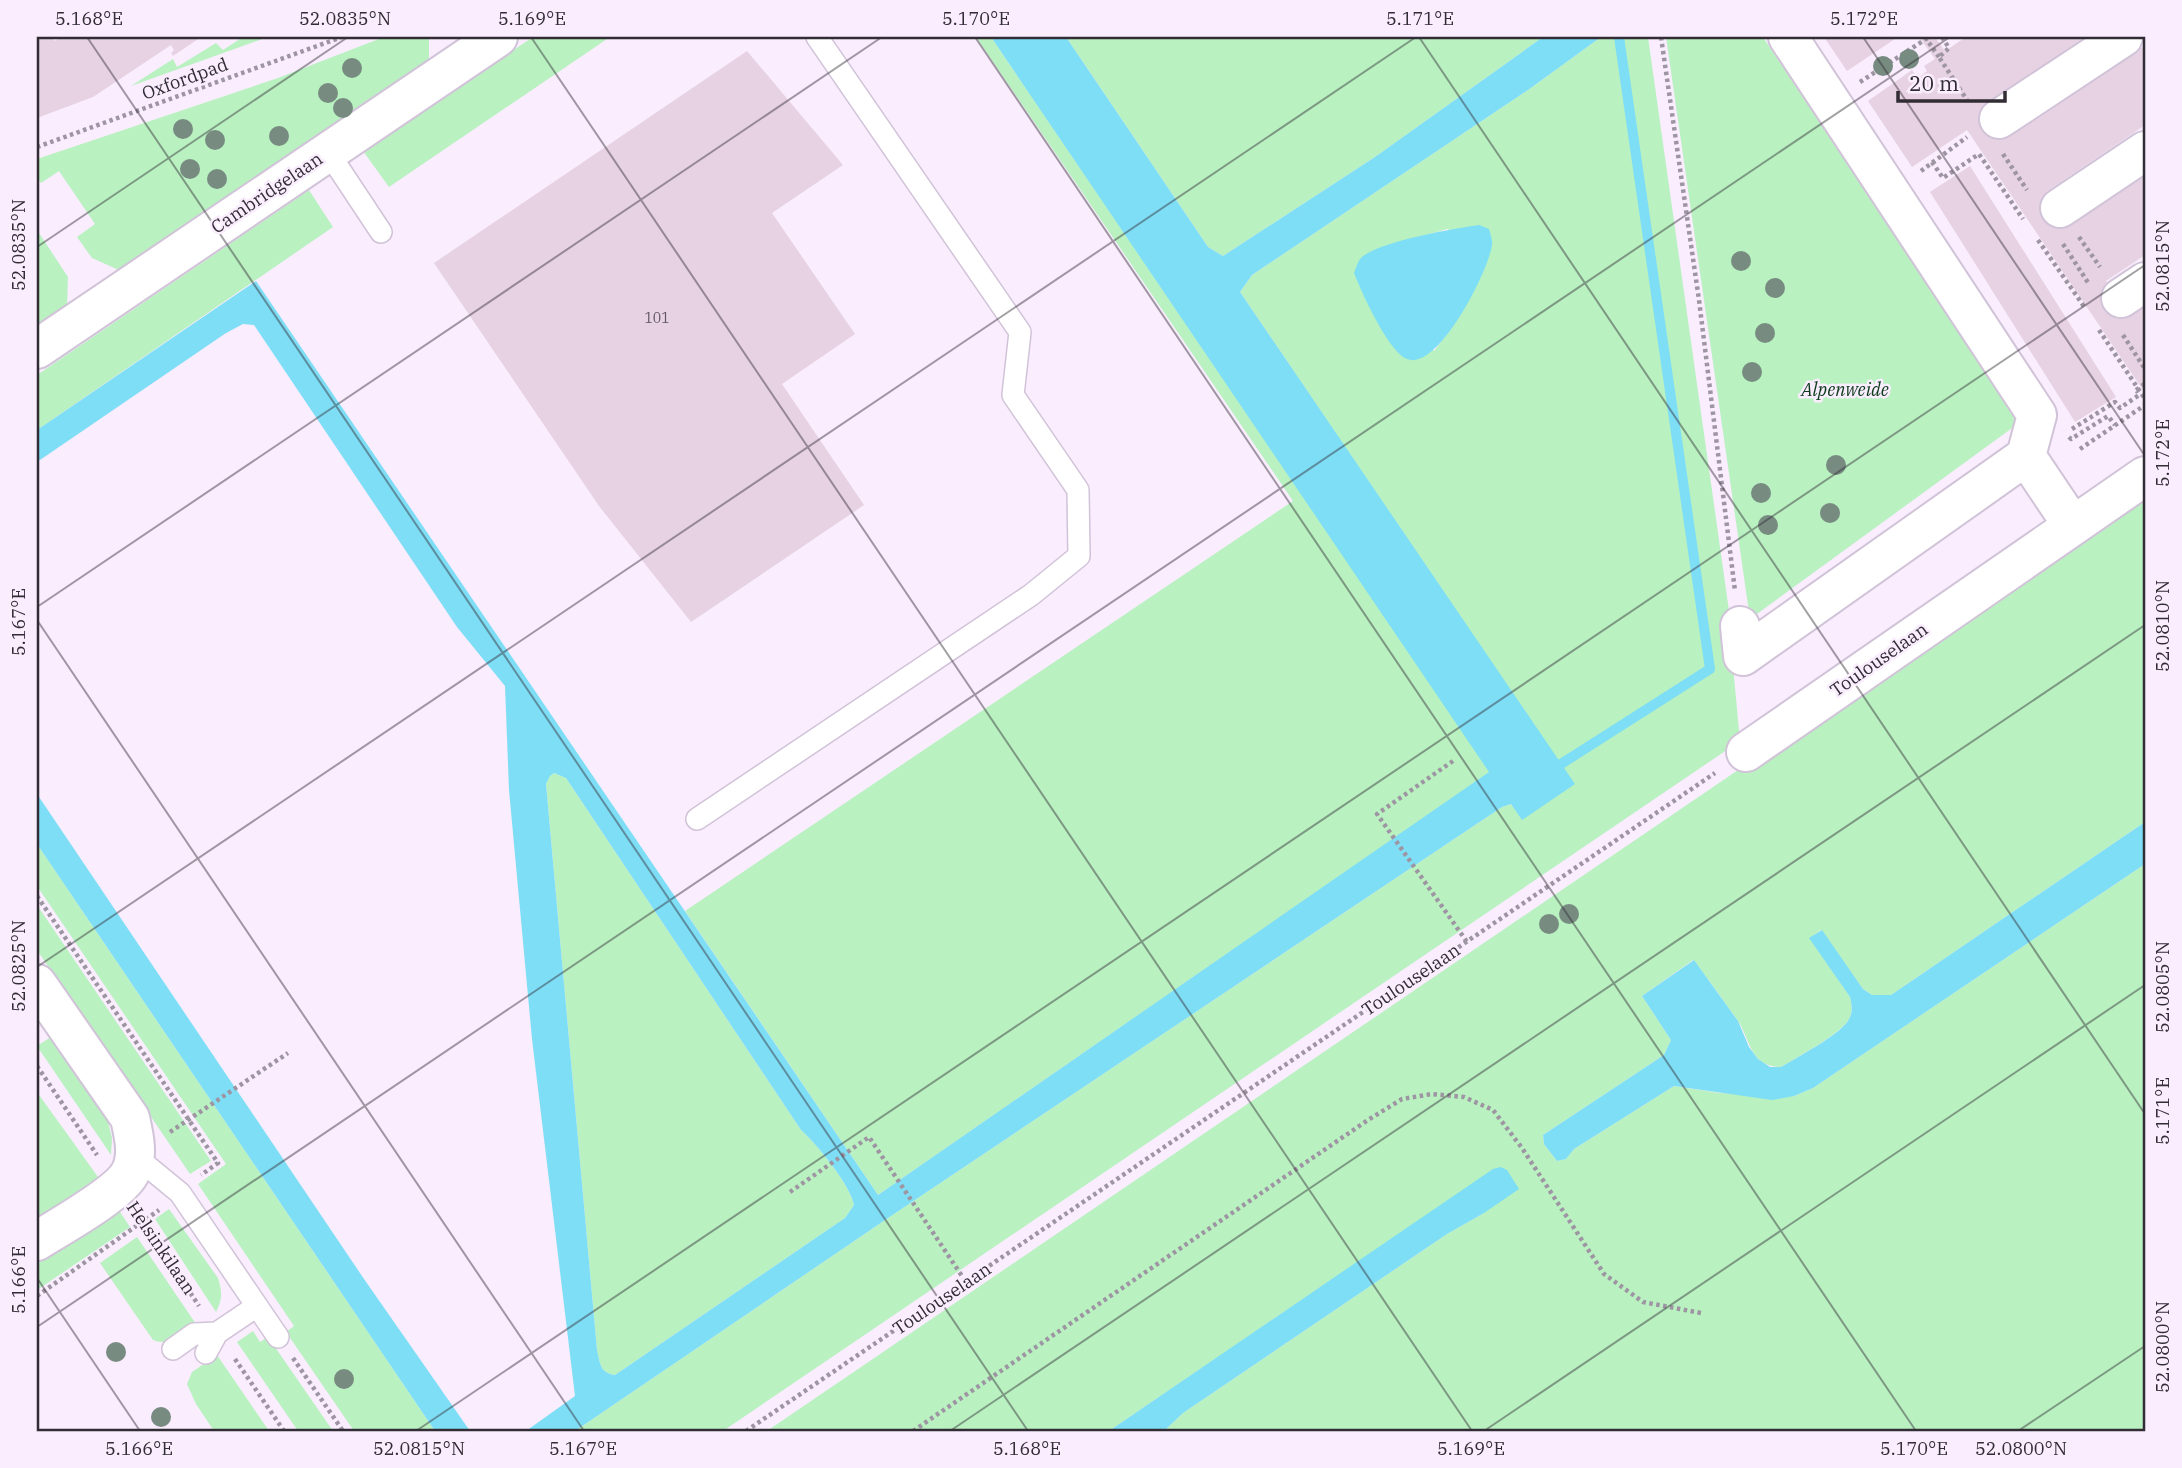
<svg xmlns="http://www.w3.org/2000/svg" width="2182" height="1468" font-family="'IBM Plex Serif',serif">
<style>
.green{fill:#b9f1c1;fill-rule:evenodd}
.water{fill:#7edef6;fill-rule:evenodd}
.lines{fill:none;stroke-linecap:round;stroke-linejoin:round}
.stream{stroke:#7edef6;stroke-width:10}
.building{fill:#e7d2e3}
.lane-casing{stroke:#d1c3d8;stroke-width:24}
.street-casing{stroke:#d1c3d8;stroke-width:42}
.path{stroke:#9e95a2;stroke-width:4.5;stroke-dasharray:3.5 3.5;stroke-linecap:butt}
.lane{stroke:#fff;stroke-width:21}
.street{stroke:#fff;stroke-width:38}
.path-bridge{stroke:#9e95a2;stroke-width:4.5;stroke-dasharray:3.5 3.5;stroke-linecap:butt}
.tree{fill:#778b81}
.ticks{fill:none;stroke:#322c35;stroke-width:2;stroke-opacity:0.45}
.labels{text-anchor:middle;stroke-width:5;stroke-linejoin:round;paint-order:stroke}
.number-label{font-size:14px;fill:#5f5660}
.street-label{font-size:18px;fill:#322c35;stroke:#f9edfe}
.park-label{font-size:18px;font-style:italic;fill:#0d3b1a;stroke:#f9edfe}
.neatline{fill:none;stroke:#322c35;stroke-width:2.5}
.ticks-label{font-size:18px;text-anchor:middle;fill:#322c35}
</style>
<rect width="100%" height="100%" fill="#f9edfe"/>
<!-- green -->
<path class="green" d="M 243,37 L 268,37 L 131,86 L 173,59 L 177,67 L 216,43 L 223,50 Z
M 384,37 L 429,37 L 429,61 L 121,271 L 92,258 L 77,237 L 95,224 L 59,171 L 41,183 L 37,177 L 37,159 L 278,78 Z
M 533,37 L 610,37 L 389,187 L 363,151 Z
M 976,37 L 991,37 L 1490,772 L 878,1195 L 685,911 L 1293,501 Z
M 1066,37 L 1543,37 L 1375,157 L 1223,256 L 1208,247 Z
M 1601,37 L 1648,37 L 1732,632 L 1730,634 L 1740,741 L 723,1431 L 575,1431 L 888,1218 L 1502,807 L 1511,804 L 1522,819 L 1574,784 L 1240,292 L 1252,275 L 1528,90 ZM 1447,229 L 1492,245 C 1478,287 1462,316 1434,351 L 1370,252 Z
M 1666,37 L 1763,37 L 2019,423 L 1750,619 Z
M 309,190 L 333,227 L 37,430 L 37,375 Z
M 37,230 L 68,277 L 67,309 L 37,329 Z
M 2145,493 L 2145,822 L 1891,995 L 1872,995 L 1863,989 L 1821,930 L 1810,938 L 1850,997 C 1852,1005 1853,1012 1849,1019 C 1842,1033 1796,1058 1781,1067 C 1749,1067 1751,1039 1736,1018 C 1722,999 1708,978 1693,960 L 1642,996 L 1671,1040 L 1664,1055 L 1543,1135 L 1544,1144 L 1557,1161 L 1566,1159 L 1574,1149 L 1674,1086 L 1720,1093 L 1794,1096 L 1813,1088 L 2145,864 L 2145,1431 L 1164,1431 L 1183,1413 L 1447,1234 L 1484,1213 L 1493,1170 L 1109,1431 L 767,1431 Z
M 554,773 L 566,778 L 801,1130 C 816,1143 851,1186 854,1205 L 845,1218 L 615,1375 C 600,1373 600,1363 597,1350 L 546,784 L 550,776 Z
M 37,844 L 435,1431 L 354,1431 L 286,1332 L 294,1326 L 198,1184 L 226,1164 L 37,886 Z
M 37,905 L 211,1161 L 190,1174 L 37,950 Z
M 51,1037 L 107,1118 L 112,1138 L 111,1155 L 37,1046 Z
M 37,1092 L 98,1177 L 37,1220 Z
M 118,1209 L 130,1227 L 37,1290 L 37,1264 Z
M 169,1209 L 218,1278 C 222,1291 223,1299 216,1312 L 155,1219 Z
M 137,1237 L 196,1324 C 183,1333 169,1347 153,1340 L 100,1263 Z
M 253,1331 L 260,1342 L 268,1337 L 333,1431 L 298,1431 L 237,1342 Z
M 217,1355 L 269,1431 L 214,1431 L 196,1404 L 187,1384 L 192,1372 Z"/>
<!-- water -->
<path class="water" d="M 991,37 L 1066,37 L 1208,247 L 1223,256 L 1375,157 L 1543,37 L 1601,37 L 1528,90 L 1252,275 L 1240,292 L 1575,784 L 1522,820 L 1511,804 L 1502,807 L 888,1218 L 575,1431 L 526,1431 L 575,1396 L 532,1039 L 509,790 L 505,686 L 457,627 L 254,325 L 243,324 L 226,333 L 37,462 L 37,430 L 256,281 L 878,1195 L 1489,772 ZM 554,773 L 566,778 L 801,1130 C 816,1143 851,1186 854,1205 L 845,1218 L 615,1375 C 600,1373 600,1363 597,1350 L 546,784 L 550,776 Z
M 1479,225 L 1489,229 C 1490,234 1493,240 1492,245 C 1489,270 1438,372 1407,359 C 1388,351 1362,293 1354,273 C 1356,268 1358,261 1361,258 C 1376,242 1456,228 1479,225 Z
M 37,794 L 364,1279 L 470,1431 L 435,1431 L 37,844 Z
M 2145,822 L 2145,864 L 1813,1088 L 1794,1096 L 1772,1100 L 1674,1086 L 1574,1149 L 1566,1159 L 1557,1161 L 1544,1144 L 1543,1135 L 1664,1055 L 1671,1040 L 1642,996 L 1694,960 L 1738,1021 L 1749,1047 L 1758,1059 L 1770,1067 L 1781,1067 C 1796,1058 1843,1033 1849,1019 C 1853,1012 1852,1005 1850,997 L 1809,938 L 1822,930 L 1863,989 L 1872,995 L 1891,995 Z
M 1501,1167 L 1507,1170 L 1519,1189 L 1484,1213 L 1447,1234 L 1183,1413 L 1164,1431 L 1109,1431 L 1493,1169 Z"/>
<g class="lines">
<!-- stream -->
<path class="stream" d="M 1561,764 L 1710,669 L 1619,37"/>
</g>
<!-- building -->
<path class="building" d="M 37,37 L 52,37 L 55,41 L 60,37 L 201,37 L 173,56 L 171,53 L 174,50 L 171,45 L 93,97 L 37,118 Z
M 1824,37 L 1898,37 L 1847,71 Z
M 1919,37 L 1935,37 L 1945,51 L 1966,37 L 2085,37 L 1986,104 L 2008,138 L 2145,45 L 2145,125 L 2046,192 L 2069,227 L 2145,175 L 2145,255 L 2106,281 L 2129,315 L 2145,304 L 2145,393 L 1967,130 L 1912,167 L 1868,101 L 1912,70 L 1918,78 L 1927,71 L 1924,66 L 1935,59 Z
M 747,51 L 843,165 L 772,213 L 855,334 L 782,384 L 864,505 L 691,622 L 599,506 L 434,263 Z
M 1970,166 L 2116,397 L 2075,422 L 1930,192 Z"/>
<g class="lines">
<!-- lane casing -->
<g class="lane-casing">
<path id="lane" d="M 328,152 L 381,232
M 697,819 L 1031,595 L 1079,556 L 1078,490 L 1013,395 L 1020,332 L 817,37
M 135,1156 L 180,1193 L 278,1337
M 173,1349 L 194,1334 L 217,1333
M 206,1353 L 217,1333 L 257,1306"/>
</g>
<!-- street casing -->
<g class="street-casing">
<path id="street" d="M 1999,119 L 2123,37
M 2060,208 L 2145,151
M 2121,298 L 2145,282
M 37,349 L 498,37
M 2026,456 L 2073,526
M 1740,626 L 1743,656 L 2026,456 L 2037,415 L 1788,37
M 1746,752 L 2145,476
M 37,984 L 130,1118 C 134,1136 139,1156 130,1173 C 119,1194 59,1227 37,1241"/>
</g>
<!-- path -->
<path class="path" d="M 1661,37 L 1699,300 L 1735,591
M 1942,37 L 1949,48 L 1939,57 L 1967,100
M 1860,82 L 1929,37
M 37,147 L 342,37
M 2003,154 L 2027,190
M 1932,162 L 1943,178 L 1979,154 L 2023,219
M 1921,171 L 1967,137
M 2079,237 L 2100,267
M 2038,240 L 2085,308
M 2063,244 L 2089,284
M 2099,330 L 2145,399
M 2123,335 L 2145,369
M 2143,385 L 2145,383
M 2072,429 L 2115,402 L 2120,408 L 2139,395 L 2137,391
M 2069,437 L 2071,439 L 2108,416 L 2115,425
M 2080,449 L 2145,405
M 1453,761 L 1377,814 L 1467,942
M 37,896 L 218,1163 L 201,1175
M 37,1066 L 97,1155
M 170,1132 L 288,1053
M 790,1192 L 869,1137 L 966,1282
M 144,1223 L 199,1306
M 37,1296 L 159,1210
M 293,1358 L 343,1431
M 235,1359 L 284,1431
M 746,1431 L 1715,773
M 913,1431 L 1368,1120 L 1402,1099 L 1432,1094 L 1464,1097 L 1493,1110 L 1522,1148 L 1604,1274 L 1643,1302 L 1701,1313"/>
<!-- lane -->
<use href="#lane" class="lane"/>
<!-- street -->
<use href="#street" class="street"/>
<!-- path-bridge -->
<path class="path-bridge" d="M 1925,37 L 1939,57
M 2136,390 L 2143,385"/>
</g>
<!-- trees -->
<g class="tree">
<circle cx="1909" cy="59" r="10"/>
<circle cx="1883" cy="66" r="10"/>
<circle cx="352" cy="68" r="10"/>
<circle cx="328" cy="93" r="10"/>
<circle cx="343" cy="108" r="10"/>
<circle cx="183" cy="129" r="10"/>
<circle cx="279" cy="136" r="10"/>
<circle cx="215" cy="140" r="10"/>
<circle cx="190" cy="169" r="10"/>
<circle cx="217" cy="179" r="10"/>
<circle cx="1741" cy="261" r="10"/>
<circle cx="1775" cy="288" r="10"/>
<circle cx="1765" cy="333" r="10"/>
<circle cx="1752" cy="372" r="10"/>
<circle cx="1836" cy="465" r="10"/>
<circle cx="1761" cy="493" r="10"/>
<circle cx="1830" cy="513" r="10"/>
<circle cx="1768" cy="525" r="10"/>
<circle cx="1569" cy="914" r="10"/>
<circle cx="1549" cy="924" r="10"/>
<circle cx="116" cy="1352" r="10"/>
<circle cx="344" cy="1379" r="10"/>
<circle cx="161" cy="1417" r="10"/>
</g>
<!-- ticks -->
<path class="ticks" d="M 87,37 L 1028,1431M 531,37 L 1472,1431M 975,37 L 1916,1431M 1419,37 L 2145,1114M 1863,37 L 2145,456M 37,247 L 348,37M 37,607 L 882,37M 37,620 L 584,1431M 37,967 L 1416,37M 37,1278 L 140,1431M 37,1327 L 1950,37M 416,1431 L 2145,265M 950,1431 L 2145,625M 1484,1431 L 2145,985M 2018,1431 L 2145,1346"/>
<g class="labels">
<!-- number labels -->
<g class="number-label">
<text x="657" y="323">101</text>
</g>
<!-- street labels -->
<g class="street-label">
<text transform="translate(185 79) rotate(-20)" y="6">Oxfordpad</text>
<text transform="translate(267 193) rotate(-34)" y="6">Cambridgelaan</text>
<text transform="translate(1879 660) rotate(-35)" y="6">Toulouselaan</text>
<text transform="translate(1411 980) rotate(-34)" y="6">Toulouselaan</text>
<text transform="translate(161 1248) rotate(56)" y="6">Helsinkilaan</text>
<text transform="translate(942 1299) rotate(-34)" y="6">Toulouselaan</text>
</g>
<!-- park labels -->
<g class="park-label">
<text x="1845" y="396">Alpenweide</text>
</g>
</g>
<!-- border -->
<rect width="2182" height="1468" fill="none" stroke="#f9edfe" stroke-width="77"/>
<!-- scale -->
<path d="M1898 91v10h107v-10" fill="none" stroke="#322c35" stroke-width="3.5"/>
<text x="1909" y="91" font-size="21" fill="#322c35" stroke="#f9edfe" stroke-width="5" paint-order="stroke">20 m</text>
<rect x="38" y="38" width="2106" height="1392" class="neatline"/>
<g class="ticks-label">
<text x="89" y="25">5.168°E</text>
<text x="345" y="25">52.0835°N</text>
<text x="532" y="25">5.169°E</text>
<text x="976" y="25">5.170°E</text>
<text x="1420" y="25">5.171°E</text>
<text x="1864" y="25">5.172°E</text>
<text transform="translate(19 245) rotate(-90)" y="6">52.0835°N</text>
<text transform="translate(2163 266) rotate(-90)" y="6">52.0815°N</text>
<text transform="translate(2163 453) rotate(-90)" y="6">5.172°E</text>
<text transform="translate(19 622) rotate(-90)" y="6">5.167°E</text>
<text transform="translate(2163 626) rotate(-90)" y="6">52.0810°N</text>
<text transform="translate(19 966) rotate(-90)" y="6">52.0825°N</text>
<text transform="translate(2163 987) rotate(-90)" y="6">52.0805°N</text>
<text transform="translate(2163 1111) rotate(-90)" y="6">5.171°E</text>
<text transform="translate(19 1280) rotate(-90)" y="6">5.166°E</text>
<text transform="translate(2163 1347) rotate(-90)" y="6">52.0800°N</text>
<text x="139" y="1455">5.166°E</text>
<text x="419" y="1455">52.0815°N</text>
<text x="583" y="1455">5.167°E</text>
<text x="1027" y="1455">5.168°E</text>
<text x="1471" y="1455">5.169°E</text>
<text x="1914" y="1455">5.170°E</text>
<text x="2021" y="1455">52.0800°N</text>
</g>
</svg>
